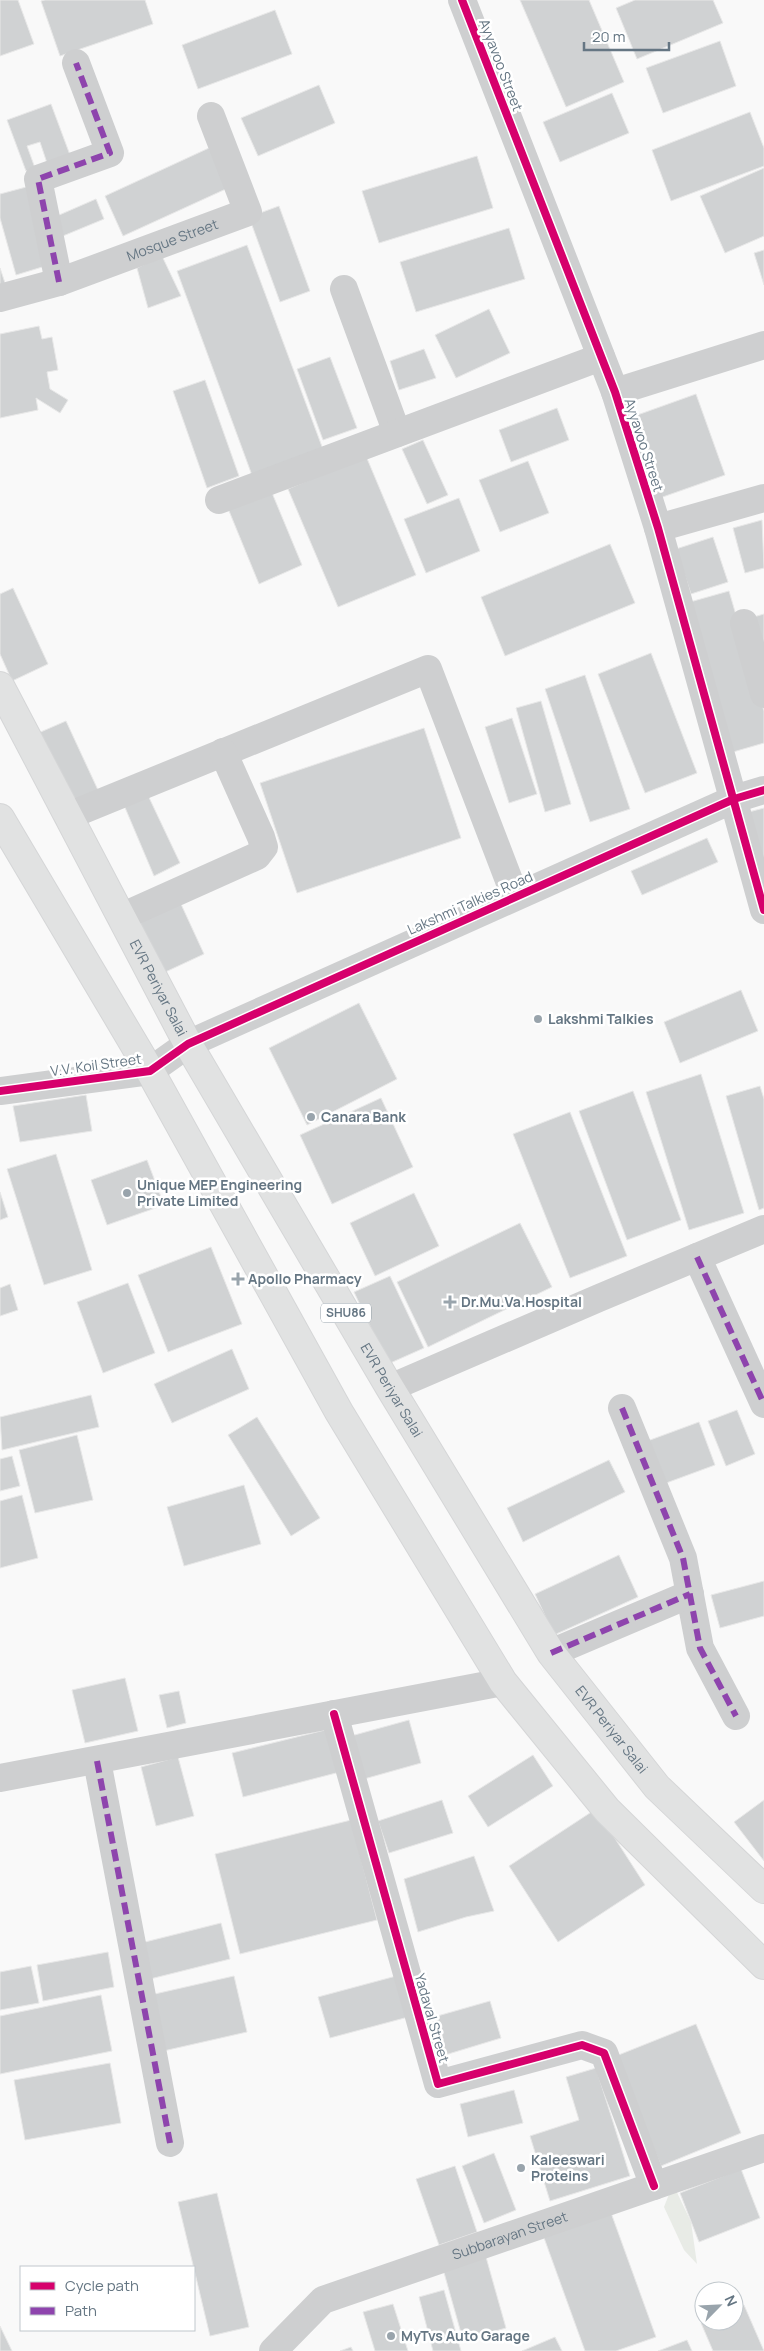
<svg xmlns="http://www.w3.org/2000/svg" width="764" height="2351" font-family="Manrope,sans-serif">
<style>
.green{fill:#e8ebe6}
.building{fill:#d0d2d3;stroke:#e8e8e8}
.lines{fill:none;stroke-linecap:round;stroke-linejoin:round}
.major-casing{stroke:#d5d6d7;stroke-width:30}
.minor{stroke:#cecfd0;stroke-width:28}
.major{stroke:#e1e2e2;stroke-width:28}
.quiet{stroke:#8e44ad;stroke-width:6;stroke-dasharray:12 6;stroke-linecap:butt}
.cycleway-casing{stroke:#fff;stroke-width:11}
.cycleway{stroke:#d6006c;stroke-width:8}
.poi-dot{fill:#99a4ac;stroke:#fff;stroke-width:2}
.labels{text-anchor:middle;stroke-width:5;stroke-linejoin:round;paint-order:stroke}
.shield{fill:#fff;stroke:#939fa8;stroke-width:1}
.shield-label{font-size:12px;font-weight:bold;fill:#657683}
.street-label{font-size:14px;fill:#657683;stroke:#fff}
.poi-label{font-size:14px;font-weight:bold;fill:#657683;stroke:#fff;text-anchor:start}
</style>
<rect width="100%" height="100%" fill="#f9f9f9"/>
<!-- green -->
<path class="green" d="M 673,2184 L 691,2222 L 697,2264 L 684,2250 L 664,2207 Z"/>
<!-- building -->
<path class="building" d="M 0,0 L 18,0 L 34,44 L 0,56 Z
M 45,0 L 145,0 L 153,24 L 60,56 L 41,1 Z
M 520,0 L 589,0 L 624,82 L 566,107 Z
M 635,0 L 713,0 L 723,23 L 637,59 L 616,8 Z
M 275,10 L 292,54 L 198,89 L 182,45 Z
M 720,41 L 736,86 L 663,113 L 646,68 Z
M 319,85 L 335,123 L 258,156 L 241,118 Z
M 612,93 L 629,133 L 560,162 L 543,122 Z
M 51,104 L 70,155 L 47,163 L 40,142 L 27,146 L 35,168 L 26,171 L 7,120 Z
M 750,112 L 764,148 L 764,166 L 671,201 L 652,150 Z
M 209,148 L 228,188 L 123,236 L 105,196 Z
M 477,156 L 493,208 L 379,243 L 362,191 Z
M 764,168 L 764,236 L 725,253 L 700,196 Z
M 30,186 L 52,264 L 16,275 L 0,218 L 0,194 Z
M 96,199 L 104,219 L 58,238 L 50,219 Z
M 279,206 L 310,291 L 280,302 L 249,217 Z
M 509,228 L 525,279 L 416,312 L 400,262 Z
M 247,245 L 324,452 L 253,478 L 177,271 Z
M 764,250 L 764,285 L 754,253 Z
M 162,256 L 181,296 L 148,308 L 137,268 Z
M 0,268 L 6,286 L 0,288 Z
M 489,309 L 510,353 L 456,378 L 435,335 Z
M 39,326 L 42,339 L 52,337 L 58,370 L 47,372 L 50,389 L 68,400 L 60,413 L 36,398 L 38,410 L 0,418 L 0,334 Z
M 424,349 L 436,378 L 399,390 L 390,361 Z
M 330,357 L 357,428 L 323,440 L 297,369 Z
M 205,380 L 239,476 L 207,488 L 173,391 Z
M 696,394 L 725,475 L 657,499 L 629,418 Z
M 557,408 L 569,440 L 511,462 L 499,430 Z
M 423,440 L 448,495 L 427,504 L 402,449 Z
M 366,456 L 416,575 L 338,607 L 288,489 Z
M 528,461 L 549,513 L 500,532 L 479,480 Z
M 270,488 L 302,565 L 259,584 L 227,506 Z
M 459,498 L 480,551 L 426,573 L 404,519 Z
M 762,520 L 764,568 L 745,573 L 733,528 Z
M 713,537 L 728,582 L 691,594 L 676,549 Z
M 610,544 L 635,603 L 505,656 L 481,597 Z
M 13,588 L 48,664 L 12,681 L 0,654 L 0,594 Z
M 729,591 L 764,711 L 764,743 L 733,752 L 690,602 Z
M 764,614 L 764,667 L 750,618 Z
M 651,653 L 697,773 L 645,793 L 598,674 Z
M 585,675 L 630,809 L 590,822 L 545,689 Z
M 541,701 L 571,804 L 545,812 L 516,708 Z
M 512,718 L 537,794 L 509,803 L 485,727 Z
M 66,721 L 98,790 L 67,804 L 36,734 Z
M 424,728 L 461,838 L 297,893 L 260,783 Z
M 144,787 L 180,863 L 154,876 L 121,798 Z
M 764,808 L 764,876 L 745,813 Z
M 707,838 L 718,862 L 642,895 L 631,871 Z
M 180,902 L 204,954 L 161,974 L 137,922 Z
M 741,990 L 758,1031 L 680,1063 L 664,1022 Z
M 359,1003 L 397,1079 L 307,1125 L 269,1048 Z
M 701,1074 L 744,1213 L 689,1230 L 646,1092 Z
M 760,1086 L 764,1099 L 764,1208 L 759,1210 L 726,1096 Z
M 633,1091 L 681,1220 L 627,1240 L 579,1111 Z
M 86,1095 L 92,1131 L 20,1142 L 13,1106 Z
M 381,1098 L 413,1167 L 332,1204 L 300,1135 Z
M 570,1112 L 627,1256 L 570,1278 L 513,1134 Z
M 56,1154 L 92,1270 L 44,1285 L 7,1169 Z
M 147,1160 L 164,1205 L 107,1225 L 91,1180 Z
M 0,1192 L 8,1217 L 0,1220 Z
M 414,1193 L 439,1246 L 375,1276 L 350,1223 Z
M 520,1223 L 552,1287 L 428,1347 L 397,1282 Z
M 211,1247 L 242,1324 L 168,1352 L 138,1275 Z
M 390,1276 L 424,1348 L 388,1364 L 354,1292 Z
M 128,1283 L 155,1353 L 103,1373 L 77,1302 Z
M 10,1284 L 18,1310 L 0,1316 L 0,1288 Z
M 232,1349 L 249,1389 L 172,1423 L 154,1384 Z
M 91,1395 L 99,1427 L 2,1450 L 0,1417 Z
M 737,1410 L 755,1454 L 726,1466 L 708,1421 Z
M 257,1417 L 320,1518 L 291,1536 L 228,1435 Z
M 699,1422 L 715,1465 L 658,1486 L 642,1443 Z
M 77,1435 L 93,1500 L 35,1513 L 19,1450 Z
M 12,1456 L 20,1486 L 0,1491 L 0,1459 Z
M 609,1460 L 625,1492 L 523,1542 L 507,1508 Z
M 244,1485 L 261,1544 L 184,1566 L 167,1507 Z
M 22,1495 L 38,1558 L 0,1568 L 0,1501 Z
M 619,1555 L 638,1597 L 554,1635 L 535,1594 Z
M 764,1581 L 764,1616 L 720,1628 L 711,1595 Z
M 125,1678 L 138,1731 L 85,1743 L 72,1690 Z
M 179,1691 L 186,1723 L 167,1728 L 159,1695 Z
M 409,1720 L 421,1763 L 364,1779 L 351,1736 Z
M 329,1729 L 340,1772 L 243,1797 L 232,1753 Z
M 533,1755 L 553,1786 L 488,1827 L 468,1796 Z
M 178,1757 L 194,1816 L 156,1826 L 141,1767 Z
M 442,1800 L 453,1833 L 389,1853 L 378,1821 Z
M 764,1800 L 764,1861 L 734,1822 Z
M 596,1809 L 645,1885 L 558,1942 L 509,1866 Z
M 351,1820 L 377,1920 L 240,1954 L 215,1854 Z
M 474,1856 L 494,1911 L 466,1917 L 418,1932 L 404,1879 Z
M 221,1923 L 230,1959 L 150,1979 L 141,1943 Z
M 108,1952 L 114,1987 L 43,2001 L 37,1965 Z
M 31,1966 L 39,2003 L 0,2010 L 0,1972 Z
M 400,1975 L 412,2016 L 330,2038 L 318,1997 Z
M 234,1976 L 247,2032 L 159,2052 L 146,1996 Z
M 101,1995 L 112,2051 L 0,2074 L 0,2016 Z
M 490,2001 L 501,2038 L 445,2055 L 434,2017 Z
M 696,2024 L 741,2133 L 661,2166 L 616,2056 Z
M 110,2063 L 121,2123 L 25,2140 L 14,2080 Z
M 596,2068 L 630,2176 L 550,2201 L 530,2136 L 579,2120 L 566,2077 Z
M 514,2090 L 523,2123 L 468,2137 L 460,2104 Z
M 494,2153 L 516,2210 L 484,2223 L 462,2166 Z
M 455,2166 L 477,2232 L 439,2245 L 416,2179 Z
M 741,2169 L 760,2218 L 699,2242 L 680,2193 Z
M 217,2193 L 249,2327 L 210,2336 L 178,2202 Z
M 610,2210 L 656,2337 L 616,2351 L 585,2351 L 543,2235 Z
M 486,2257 L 506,2328 L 463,2340 L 443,2269 Z
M 444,2290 L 461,2351 L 433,2351 L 419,2297 Z
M 393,2304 L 408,2351 L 375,2351 L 363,2312 Z
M 744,2305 L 764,2351 L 713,2351 L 701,2323 L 734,2321 L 734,2309 Z
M 0,2326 L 12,2351 L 0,2351 Z
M 555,2337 L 562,2351 L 522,2351 Z
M 687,2340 L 692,2351 L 658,2351 Z
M 351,2347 L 353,2351 L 340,2351 Z"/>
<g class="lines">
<!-- major casing -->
<g class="major-casing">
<g id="major">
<path id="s3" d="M 0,686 L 188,1044 L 390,1388 L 551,1653 L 657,1787 L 764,1889"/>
<path d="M 0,818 L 150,1071 L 339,1412 L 503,1682 L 607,1810 L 764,1965"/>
</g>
</g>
<!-- minor -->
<g class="minor">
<path d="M 462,0 L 615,392 L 658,528 L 764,910"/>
<path d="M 59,282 L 38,179 L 110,153 L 76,63"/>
<path d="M 344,289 L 397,433"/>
<path id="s1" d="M 0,298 L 59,282 L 248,212 L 211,116"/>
<path d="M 615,392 L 764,345"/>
<path d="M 219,500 L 601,357"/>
<path d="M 658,528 L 764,498"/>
<path d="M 744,623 L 764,694"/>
<path d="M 68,816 L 428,669 L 515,896"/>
<path d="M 121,917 L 257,856 L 264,847 L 261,837 L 223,752"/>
<path d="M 0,1091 L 150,1071 L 188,1044 L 734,799 L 764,790"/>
<path d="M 697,1257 L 764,1404"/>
<path d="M 390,1388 L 599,1298 L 764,1229"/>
<path d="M 622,1408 L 683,1558 L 700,1648 L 736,1716"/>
<path d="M 551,1653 L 690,1594"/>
<path d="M 334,1714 L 438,2084 L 582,2045 L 604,2053 L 654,2186"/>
<path d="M 97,1761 L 170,2143"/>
<path d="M 0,1778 L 503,1682"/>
<path id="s2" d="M 273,2351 L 323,2300 L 764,2148"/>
</g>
<!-- major -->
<use href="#major" class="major"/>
<!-- quiet -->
<path class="quiet" d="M 59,282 L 38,179 L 110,153 L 76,63
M 697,1257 L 764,1404
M 622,1408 L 683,1558 L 700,1648 L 736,1716
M 551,1653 L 690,1594
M 97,1761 L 170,2143"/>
<!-- cycleway casing -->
<g class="cycleway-casing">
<path id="cycleway" d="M 462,0 L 615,392 L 658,528 L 764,910
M 0,1091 L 150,1071 L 188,1044 L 734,799 L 764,790
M 334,1714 L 438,2084 L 582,2045 L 604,2053 L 654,2186"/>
</g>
<!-- cycleway -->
<use href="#cycleway" class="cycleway"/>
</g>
<!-- markers -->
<g class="poi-dot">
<circle cx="538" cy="1019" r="5"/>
<circle cx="311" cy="1117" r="5"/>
<circle cx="127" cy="1193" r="5"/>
<path d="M235.5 1271.5h5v5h5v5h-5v5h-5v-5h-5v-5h5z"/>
<path d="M447.5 1294.5h5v5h5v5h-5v5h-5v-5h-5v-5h5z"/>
<circle cx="521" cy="2168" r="5"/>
<circle cx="391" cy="2336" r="5"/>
</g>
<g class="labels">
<!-- shield labels -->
<rect class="shield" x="321" y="1303.5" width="50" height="19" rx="4"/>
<g class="shield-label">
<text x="346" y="1317">SHU86</text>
</g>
<!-- street labels -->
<g class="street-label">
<text transform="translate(501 65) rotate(69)" y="5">Ayyavoo Street</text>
<text dy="5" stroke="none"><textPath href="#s1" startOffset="182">Mosque Street</textPath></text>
<text transform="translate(644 445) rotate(72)" y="5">Ayyavoo Street</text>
<text transform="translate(470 903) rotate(-24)" y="5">Lakshmi Talkies Road</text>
<text dy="5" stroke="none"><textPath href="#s3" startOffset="341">EVR Periyar Salai</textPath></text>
<text transform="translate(96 1065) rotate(-8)" y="5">V.V. Koil Street</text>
<text dy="5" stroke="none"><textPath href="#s3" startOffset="806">EVR Periyar Salai</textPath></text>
<text dy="5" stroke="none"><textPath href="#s3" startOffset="1211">EVR Periyar Salai</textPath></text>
<text transform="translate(432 2018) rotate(74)" y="5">Yadaval Street</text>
<text dy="5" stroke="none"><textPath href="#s2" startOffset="269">Subbarayan Street</textPath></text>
</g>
<!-- poi labels -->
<g class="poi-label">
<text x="548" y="1024">Lakshmi Talkies</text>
<text x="321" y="1122">Canara Bank</text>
<text x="137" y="1190">Unique MEP Engineering<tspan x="137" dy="16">Private Limited</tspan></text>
<text x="248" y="1284">Apollo Pharmacy</text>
<text x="461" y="1307">Dr.Mu.Va.Hospital</text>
<text x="531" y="2165">Kaleeswari<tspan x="531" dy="16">Proteins</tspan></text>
<text x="401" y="2341">MyTvs Auto Garage</text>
</g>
</g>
<!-- legend -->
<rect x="20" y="2266" width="175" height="65" fill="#ffffff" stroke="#c1c8cd"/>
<rect x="30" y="2282" width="25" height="8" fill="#d6006c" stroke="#c1c8cd"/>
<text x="65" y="2291" font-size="15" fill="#657683">Cycle path</text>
<rect x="30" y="2307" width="25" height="8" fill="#8e44ad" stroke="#c1c8cd"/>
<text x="65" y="2316" font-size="15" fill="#657683">Path</text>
<!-- north arrow -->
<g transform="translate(719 2306) rotate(66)"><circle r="24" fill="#ffffff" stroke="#c1c8cd"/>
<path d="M0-4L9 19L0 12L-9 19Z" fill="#99a4ac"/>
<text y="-8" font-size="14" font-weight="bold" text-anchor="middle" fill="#657683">N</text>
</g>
<!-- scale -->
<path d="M584 42v8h85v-8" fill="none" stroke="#657683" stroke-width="2.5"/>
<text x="592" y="42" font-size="15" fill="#657683" stroke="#ffffff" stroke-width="4" paint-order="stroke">20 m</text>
</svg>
